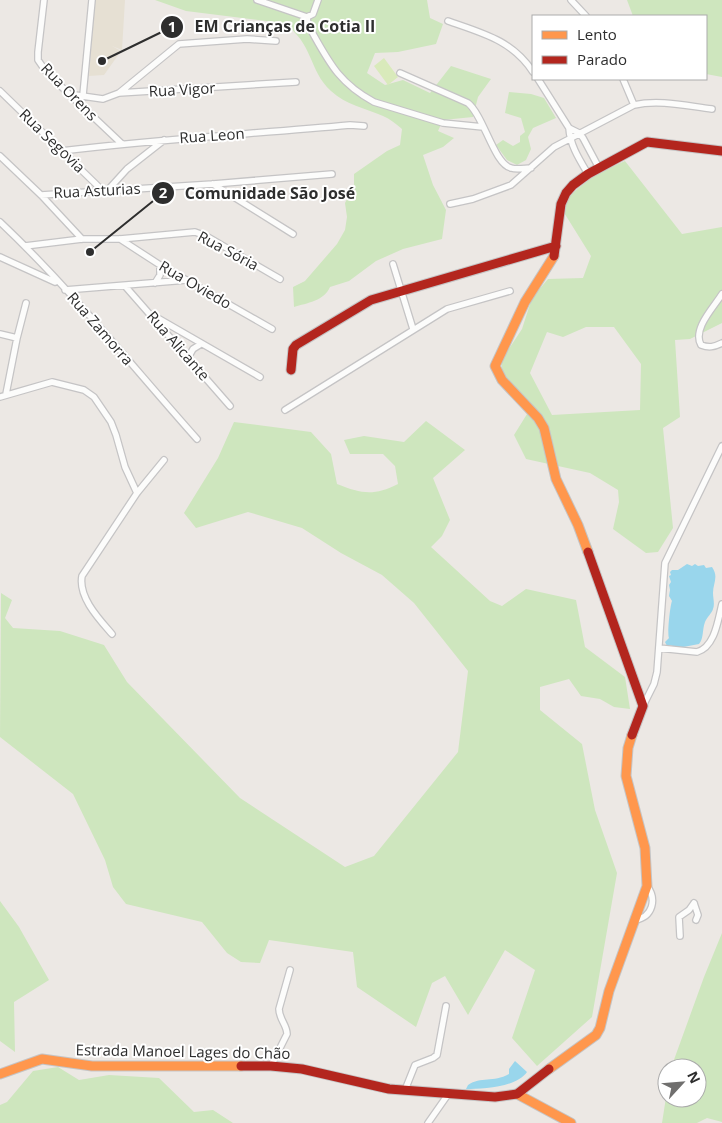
<svg xmlns="http://www.w3.org/2000/svg" width="722" height="1123" font-family="'Open Sans',sans-serif">
<style>
.education{fill:#e6e0d3}
.green{fill:#cee6be;fill-rule:evenodd}
.pitch{fill:#d9eabb}
.water{fill:#99d6ec}
.lines{fill:none;stroke-linecap:round;stroke-linejoin:round}
.street-casing{stroke:#c5c4c5;stroke-width:8}
.slow-casing{stroke:#c5c4c5;stroke-width:11}
.jam-casing{stroke:#c5c4c5;stroke-width:11}
.street{stroke:#fcfcfb;stroke-width:5.5}
.slow{stroke:#ff974d;stroke-width:9}
.jam{stroke:#b3261e;stroke-width:9}
.labels{text-anchor:middle;stroke-width:4;stroke-linejoin:round;paint-order:stroke}
.street-label{font-size:15px;fill:#2e2e2e;stroke:#fff}
.leader{fill:none;stroke:#2e2e2e;stroke-width:2}
.callout-dot{fill:#2e2e2e;stroke:#fff;stroke-width:2}
.mark-label{font-size:15px;text-anchor:middle;font-weight:bold;fill:#fff}
.callout-label{font-size:16px;text-anchor:middle;font-weight:bold;fill:#2e2e2e;stroke:#fff;stroke-width:4;stroke-linejoin:round;paint-order:stroke}
</style>
<rect width="100%" height="100%" fill="#ece8e4"/>
<!-- education -->
<path class="education" d="M 95,0 L 125,0 L 122,50 L 112,46 L 121,51 L 104,75 L 89,76 Z"/>
<!-- green -->
<path class="green" d="M 155,0 L 427,0 L 430,18 L 443,24 L 436,44 L 398,52 L 375,53 L 367,73 L 385,85 L 403,80 L 430,93 L 451,66 L 491,79 L 478,97 L 473,117 L 443,120 L 438,131 L 454,138 L 443,147 L 423,155 L 433,185 L 446,210 L 442,239 L 403,249 L 376,261 L 349,281 L 330,287 C 324,301 307,303 294,307 L 293,287 L 305,281 L 337,244 L 345,230 L 347,217 L 345,203 L 354,186 L 354,174 L 387,151 L 400,145 L 402,129 C 396,124 390,119 383,116 C 365,108 346,105 331,91 C 308,70 314,43 283,23 L 186,11 Z
M 627,0 L 722,0 L 722,77 L 706,74 L 706,16 L 633,16 Z
M 509,92 L 531,94 L 544,98 L 556,118 L 533,128 L 528,137 L 531,149 L 526,160 L 517,165 L 507,160 L 496,145 L 503,140 L 513,146 L 520,142 L 520,136 L 525,132 L 521,118 L 505,113 Z
M 625,161 L 682,234 L 722,227 L 722,323 L 690,339 L 675,340 L 680,417 L 663,428 L 673,528 L 658,552 L 646,553 L 613,529 L 619,502 L 618,490 L 590,473 L 526,459 L 514,435 L 532,406 L 503,374 L 501,361 L 522,329 L 532,298 L 548,279 L 583,278 L 591,256 L 563,211 L 569,196 L 596,174 ZM 586,327 L 614,327 L 641,364 L 640,410 L 552,415 L 530,373 L 547,332 L 563,337 Z
M 234,422 L 311,432 L 331,454 L 337,484 C 362,494 374,496 398,484 L 395,466 L 383,454 L 350,454 L 344,440 L 364,436 L 404,442 L 426,421 L 465,450 L 433,478 L 450,520 L 442,536 L 431,547 L 490,601 L 502,606 L 526,589 L 576,600 L 585,647 L 625,677 L 630,709 L 614,707 L 600,699 L 581,696 L 569,679 L 540,687 L 540,710 L 582,744 L 595,810 L 617,873 L 592,1017 L 537,1066 L 512,1038 L 535,970 L 505,950 L 468,1015 L 445,976 L 432,983 L 416,1027 L 357,987 L 353,952 L 269,940 L 260,963 L 241,962 L 227,953 L 202,922 L 126,904 L 113,887 L 105,860 L 73,794 L 0,737 L 1,593 L 12,600 L 5,618 L 13,628 L 60,631 L 104,645 L 127,682 L 240,798 L 345,867 L 374,856 L 458,752 L 468,671 L 414,603 L 382,575 L 341,553 L 302,528 L 248,512 L 196,528 L 184,513 L 218,458 Z
M 0,901 L 19,927 L 49,980 L 14,1002 L 15,1052 L 0,1041 Z
M 722,933 L 722,1122 L 707,1118 L 697,1123 L 662,1123 L 667,1091 L 667,1098 L 697,1098 L 697,1068 L 671,1068 L 704,977 Z
M 58,1067 L 79,1080 L 109,1075 L 159,1078 L 194,1112 L 213,1110 L 233,1123 L 0,1123 L 0,1105 L 7,1102 L 33,1071 Z"/>
<!-- pitch -->
<path class="pitch" d="M 384,58 L 398,77 L 388,85 L 374,66 Z"/>
<!-- water -->
<path class="water" d="M 687,564 L 692,566 L 695,564 L 698,566 L 704,565 L 706,568 L 712,567 C 719,577 713,583 713,593 C 713,598 715,604 713,609 C 712,613 707,617 705,622 C 702,630 704,638 699,644 L 678,648 L 670,645 L 667,646 L 665,642 L 669,638 C 667,634 670,606 672,601 L 669,596 L 670,590 L 669,585 L 671,582 L 669,576 L 671,575 L 670,572 L 672,570 L 678,570 Z
M 515,1061 L 527,1072 C 517,1087 483,1089 466,1089 L 468,1085 C 481,1076 493,1083 509,1074 L 509,1069 Z"/>
<g class="lines">
<!-- street casing -->
<g class="street-casing">
<path id="street" d="M 44,0 L 38,52 L 38,60 L 47,73 L 122,144
M 257,0 L 307,17
M 318,0 L 313,14 L 307,17 L 308,25 C 328,60 337,82 374,102 L 443,123 L 483,127
M 571,0 L 586,16
M 448,21 C 482,33 512,40 533,72
M 400,73 L 468,103 C 484,116 494,164 511,168 C 517,170 525,168 531,168
M 538,79 L 569,128 L 579,133 L 583,138 L 599,168
M 623,79 L 634,105
M 0,91 L 103,191
M 119,93 L 179,44 L 247,39 L 276,41
M 68,94 L 103,99 L 119,93 L 296,82
M 83,95 L 92,0
M 569,128 C 570,145 579,159 588,174
M 61,151 C 157,139 253,134 350,125 L 364,126
M 0,156 L 41,195 L 82,239
M 213,184 L 293,234
M 107,191 L 127,169 L 164,140
M 41,195 L 213,184 L 332,174
M 450,204 L 473,199 L 511,185 L 554,147 L 634,105 C 659,99 687,106 712,109
M 0,222 C 71,289 132,366 197,439
M 120,239 L 160,265 L 272,329
M 25,246 L 82,239 L 120,239 L 195,232 L 206,236 L 280,279
M 0,257 L 55,282
M 393,264 L 413,329
M 155,283 L 160,275 L 160,265
M 125,286 L 230,406
M 65,290 L 187,280
M 722,294 C 714,307 692,329 701,345 C 709,348 714,347 722,343
M 154,316 L 260,377
M 0,334 L 17,338
M 188,358 L 193,349 L 201,344
M 6,394 L 17,338 L 26,303
M 0,397 L 52,382 L 84,390 L 94,397 L 111,422 L 116,435 L 125,467 L 137,493
M 285,410 L 447,309 L 510,291
M 112,634 C 99,619 78,597 82,576 L 137,493 L 164,460
M 659,648 L 697,652 C 715,647 718,620 722,604
M 643,706 L 654,684 L 657,672 L 665,563 L 722,446
M 694,903 L 698,915 L 696,920
M 635,920 C 653,917 657,899 647,886
M 680,936 L 679,917 L 689,910 L 694,903
M 271,1066 L 287,1034 C 287,1025 279,1019 279,1009 L 290,970
M 405,1090 L 415,1065 L 433,1058 L 437,1055 L 446,1006
M 428,1123 L 449,1093"/>
</g>
<!-- slow casing -->
<g class="slow-casing">
<path id="slow" d="M 554,256 L 525,302 L 495,366 L 502,380 L 538,418 L 544,428 L 556,479 L 578,525 L 588,552
M 549,1069 L 596,1035 L 600,1028 L 609,991 L 647,886 L 645,848 L 626,776 L 628,748 L 632,735
M 0,1074 L 42,1059 L 92,1066 L 241,1066
M 517,1094 L 571,1123"/>
</g>
<!-- jam casing -->
<g class="jam-casing">
<path id="jam" d="M 554,256 L 561,204 L 566,193 L 573,185 L 588,174 L 647,142 L 722,151
M 291,370 L 293,349 L 296,345 L 371,300 L 556,246
M 588,552 L 643,706 L 632,735
M 241,1066 L 271,1066 L 302,1069 L 389,1089 L 495,1097 L 517,1094 L 549,1069"/>
</g>
<!-- street -->
<use href="#street" class="street"/>
<!-- slow -->
<use href="#slow" class="slow"/>
<!-- jam -->
<use href="#jam" class="jam"/>
</g>
<g class="labels">
<!-- street labels -->
<g class="street-label">
<text transform="translate(182 90) rotate(-3)" y="5">Rua Vigor</text>
<text transform="translate(69 92) rotate(46)" y="5">Rua Orens</text>
<text transform="translate(212 136) rotate(-4)" y="5">Rua Leon</text>
<text transform="translate(52 141) rotate(44)" y="5">Rua Segovia</text>
<text transform="translate(97 191) rotate(-3)" y="5">Rua Asturias</text>
<text transform="translate(228 251) rotate(28)" y="5">Rua Sória</text>
<text transform="translate(195 285) rotate(30)" y="5">Rua Oviedo</text>
<text transform="translate(100 329) rotate(49)" y="5">Rua Zamorra</text>
<text transform="translate(178 346) rotate(49)" y="5">Rua Alicante</text>
<text transform="translate(183 1052) rotate(1)" y="5">Estrada Manoel Lages do Chão</text>
</g>
</g>
<!-- callouts -->
<path class="leader" d="M102 61L172 27M90 252L163 193"/>
<g class="callout-dot">
<circle cx="102" cy="61" r="5"/>
<circle cx="90" cy="252" r="5"/>
<circle cx="172" cy="27" r="12"/>
<circle cx="163" cy="193" r="12"/>
</g>
<g class="mark-label">
<text x="172" y="32">1</text>
<text x="163" y="198">2</text>
</g>
<g class="callout-label">
<text x="285" y="32">EM Crianças de Cotia II</text>
<text x="270" y="199">Comunidade São José</text>
</g>
<!-- legend -->
<rect x="532" y="15" width="175" height="65" fill="#ffffff" stroke="#ababab"/>
<rect x="542" y="31" width="25" height="8" fill="#ff974d" stroke="#ababab"/>
<text x="577" y="40" font-size="15" fill="#2e2e2e">Lento</text>
<rect x="542" y="56" width="25" height="8" fill="#b3261e" stroke="#ababab"/>
<text x="577" y="65" font-size="15" fill="#2e2e2e">Parado</text>
<!-- north arrow -->
<g transform="translate(682 1083) rotate(64)"><circle r="24" fill="#ffffff" stroke="#ababab"/>
<path d="M0-4L9 19L0 12L-9 19Z" fill="#706f6e"/>
<text y="-8" font-size="14" font-weight="bold" text-anchor="middle" fill="#2e2e2e">N</text>
</g>
</svg>
